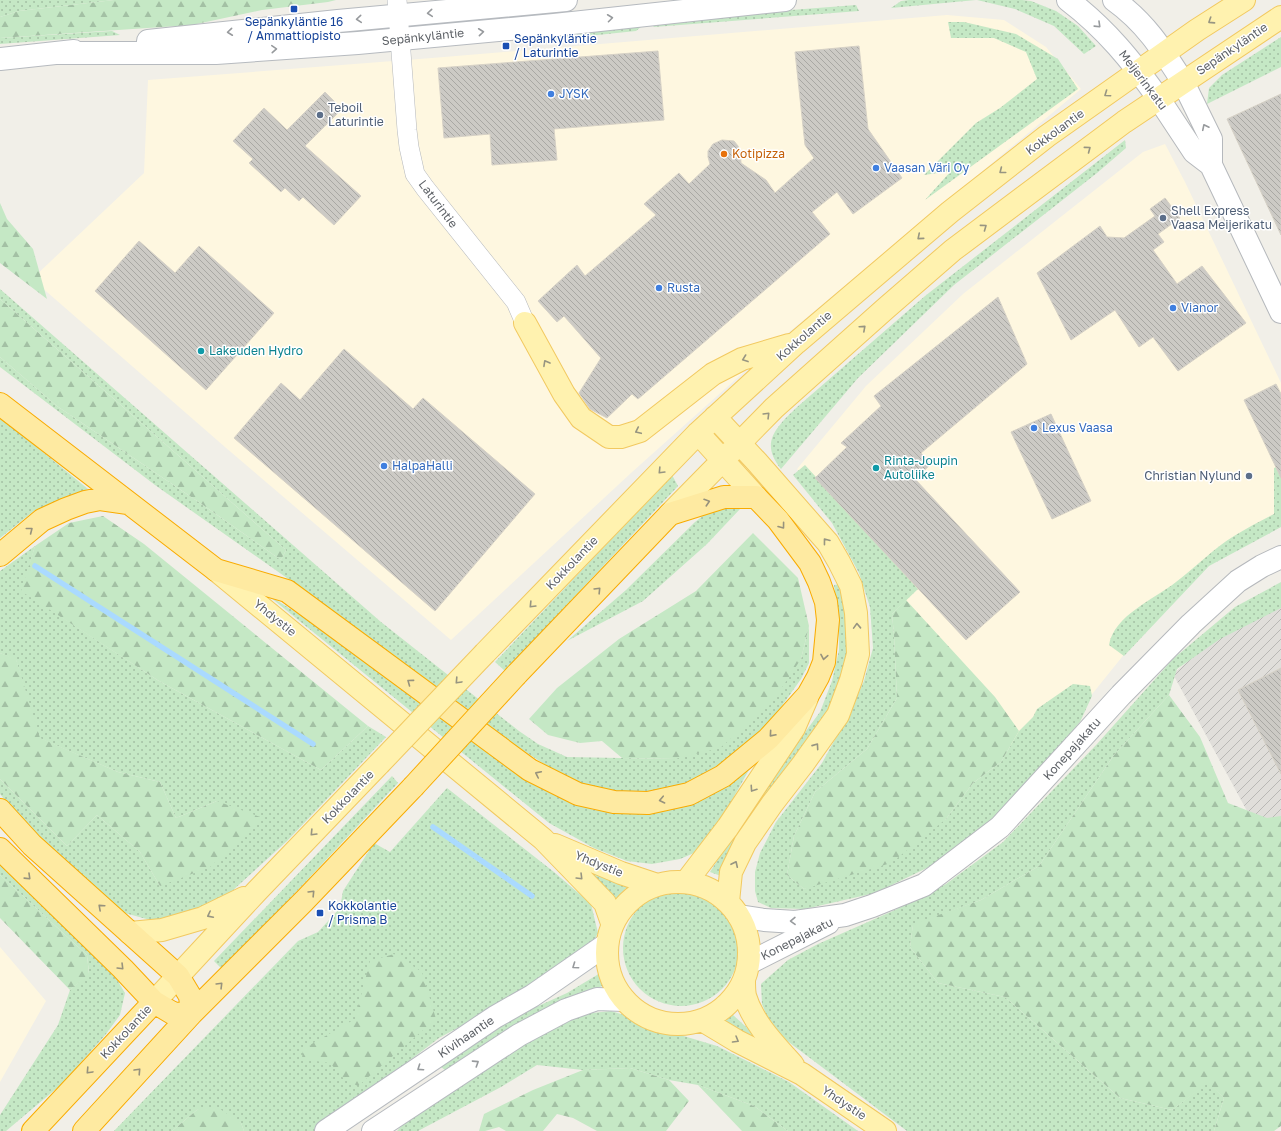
<svg xmlns="http://www.w3.org/2000/svg" width="1281" height="1131" font-family="'Golos Text',sans-serif">
<style>
.commercial{fill:#fef7e0}
.industrial{fill:url(#industrial-furrows)}
.grass{fill:url(#grass-dots)}
.forest{fill:url(#forest-firs)}
.lines{fill:none;stroke-linecap:round;stroke-linejoin:round}
.stream{stroke:#aadaff;stroke-width:5.5}
.building{fill:url(#building-back-hatch);stroke:#d6d1c6}
.minor-casing{stroke:#b5b8bc;stroke-width:20}
.tertiary-casing{stroke:#b5b8bc;stroke-width:24}
.secondary-casing{stroke:#b6babf;stroke-width:24}
.primary-casing{stroke:#f2c960;stroke-width:24}
.trunk-casing{stroke:#f9ab00;stroke-width:24}
.minor{stroke:#fff;stroke-width:19}
.tertiary{stroke:#fff;stroke-width:22}
.secondary{stroke:#fff;stroke-width:22}
.primary{stroke:#fff2af;stroke-width:22}
.trunk{stroke:#feeaa1;stroke-width:22}
.primary-bridge-casing{stroke:#f2c960;stroke-width:24;stroke-linecap:butt}
.trunk-bridge-casing{stroke:#f9ab00;stroke-width:24;stroke-linecap:butt}
.primary-bridge{stroke:#fff2af;stroke-width:22}
.trunk-bridge{stroke:#feeaa1;stroke-width:22}
.oneway{stroke:#979a9d}
.oneway2{stroke:#979581}
.oneway3{stroke:#97927c}
.transit-dot{fill:#1a4fb4;stroke:#fff;stroke-width:1.5}
.shop-dot{fill:#3f7fe0;stroke:#fff;stroke-width:1.5}
.service-dot{fill:#5c6f8a;stroke:#fff;stroke-width:1.5}
.food-dot{fill:#e8710a;stroke:#fff;stroke-width:1.5}
.culture-dot{fill:#0f9aa8;stroke:#fff;stroke-width:1.5}
.labels{text-anchor:middle;stroke-width:3;stroke-linejoin:round;paint-order:stroke}
.transit-label{font-size:12px;fill:#164399;stroke:#fff;text-anchor:start}
.street-label{font-size:12px;fill:#5f6368;stroke:#fff}
.shop-label{font-size:12px;fill:#366cbe;stroke:#fff;text-anchor:start}
.service-label{font-size:12px;fill:#4e5e75;stroke:#fff;text-anchor:start}
.food-label{font-size:12px;fill:#c56008;stroke:#fff;text-anchor:start}
.culture-label{font-size:12px;fill:#0d838f;stroke:#fff;text-anchor:start}
</style>
<defs>
<pattern id="industrial-furrows" width="10" height="10" patternUnits="userSpaceOnUse"><rect width="10" height="10" fill="#e0deda"/><path d="M-1 1l2-2M0 10L10 0M9 11l2-2" fill="none" stroke="#b9b8b5"/></pattern>
<pattern id="grass-dots" width="8" height="8" patternUnits="userSpaceOnUse"><rect width="8" height="8" fill="#c5e8c5"/><path d="M2 2h.1M6 6h.1" fill="none" stroke="#a3c0a4" stroke-width="1.8" stroke-linecap="round"/></pattern>
<pattern id="forest-firs" width="22" height="20" patternUnits="userSpaceOnUse"><rect width="22" height="20" fill="#c5e8c5"/><path d="M5 1l3.5 6h-7zM16 11l3.5 6h-7z" fill="#a3c0a4"/></pattern>
<pattern id="building-back-hatch" width="6" height="6" patternUnits="userSpaceOnUse"><rect width="6" height="6" fill="#cccac5"/><path d="M-1 5l2 2M0 0l6 6M5-1l2 2" fill="none" stroke="#a9a8a4"/></pattern>
</defs>
<rect width="100%" height="100%" fill="#f1efe8"/>
<!-- commercial -->
<path class="commercial" d="M 947,15 L 1004,20 L 1046,47 L 1081,89 L 782,338 L 631,473 L 451,640 L 225,447 L 32,279 L 144,173 L 148,80 L 432,58 Z
M 1165,144 L 1185,182 L 1281,383 L 1281,522 L 1207,563 L 1126,652 L 1031,770 L 890,595 L 797,469 L 866,386 L 963,294 L 1143,152 Z
M 0,947 L 46,1001 L 0,1082 Z"/>
<!-- industrial -->
<path class="industrial" d="M 1281,597 L 1281,874 L 1173,674 L 1239,617 Z"/>
<!-- grass -->
<path class="grass" d="M 0,0 L 114,0 L 19,11 L 0,17 Z
M 909,0 L 976,0 L 891,8 L 901,1 Z
M 977,0 L 1022,0 L 1031,1 L 1056,11 L 1078,26 L 1096,46 L 1084,54 L 1054,26 L 1015,9 Z
M 856,5 L 859,11 L 654,27 L 652,25 L 651,21 Z
M 948,22 L 964,22 L 1016,34 L 1058,59 L 1078,89 L 925,200 L 951,171 L 924,175 L 976,123 L 1000,108 L 1037,79 L 1026,52 L 994,38 L 951,38 Z
M 642,26 L 636,31 L 549,40 L 550,37 L 591,27 Z
M 112,31 L 120,35 L 0,44 L 0,38 Z
M 1281,37 L 1281,67 L 1207,104 L 1209,88 L 1222,75 Z
M 1125,140 L 1126,148 L 1097,173 L 954,285 L 858,378 L 781,469 C 759,442 777,427 796,408 L 925,296 Z
M 0,289 L 381,622 L 519,731 L 538,744 L 567,757 L 675,759 L 801,659 L 809,626 L 809,663 L 801,679 L 769,724 L 733,759 L 692,781 L 661,790 L 617,794 L 567,779 L 518,747 L 318,600 L 155,485 L 0,367 L 0,357 L 57,406 L 203,505 L 281,560 L 286,550 L 0,299 Z
M 0,417 L 88,489 L 34,511 L 0,538 Z
M 805,465 L 918,589 L 892,614 L 894,635 L 897,698 L 867,749 L 815,792 L 794,836 L 787,875 L 804,889 L 946,819 L 973,783 L 1001,762 L 1019,731 L 1033,717 L 1037,709 L 1073,684 L 1090,686 L 1092,696 L 1080,722 L 1034,776 L 1001,813 L 931,866 L 875,893 L 805,909 L 771,908 L 758,902 L 755,891 L 755,872 L 760,853 L 776,822 L 822,763 L 849,714 L 864,681 L 873,648 L 870,607 L 859,573 L 832,523 L 793,475 Z
M 1281,465 L 1281,527 L 1209,566 L 1124,656 L 1109,645 C 1114,615 1155,599 1176,582 C 1196,567 1213,549 1234,536 C 1247,528 1261,521 1274,514 L 1274,468 Z
M 672,475 L 678,486 L 505,671 L 495,662 Z
M 735,507 L 740,509 L 707,544 L 643,601 L 567,641 L 626,590 L 695,522 L 713,508 Z
M 35,546 L 22,591 L 159,681 L 321,770 L 368,726 L 386,737 L 287,841 L 220,902 L 191,915 L 154,921 L 121,912 L 18,816 L 0,794 L 0,779 L 67,846 L 97,815 L 140,852 L 160,886 L 217,801 L 176,818 L 160,782 L 118,772 L 39,738 L 16,660 L 0,653 L 0,571 Z
M 1281,582 L 1281,608 L 1220,639 L 1177,669 L 1169,695 L 1114,755 L 1039,866 L 981,900 L 913,925 L 910,947 L 938,983 L 1005,997 L 1120,1098 L 1172,1110 L 1208,1082 L 1224,1098 L 1214,1131 L 907,1131 L 782,1037 L 768,1019 L 762,1004 L 761,984 L 788,960 L 818,944 L 895,910 L 946,884 L 1003,842 L 1097,744 L 1173,659 L 1235,607 Z
M 841,584 L 851,631 L 847,664 L 830,712 L 721,876 L 710,872 L 766,785 L 820,712 L 832,681 L 839,650 L 839,623 L 834,585 Z
M 265,593 L 332,635 L 565,799 L 594,810 L 631,813 L 696,802 L 750,768 L 712,836 L 694,853 L 680,859 L 652,864 L 627,861 L 594,848 L 549,823 Z
M 392,776 L 398,783 L 223,970 L 214,961 Z
M 447,788 L 554,872 L 591,904 L 598,933 L 591,945 L 552,977 L 439,1038 L 317,1131 L 244,1131 L 241,1123 L 198,1109 L 172,1131 L 114,1131 L 298,941 L 318,932 L 340,908 L 343,891 L 374,843 L 390,852 Z
M 0,862 L 113,973 L 125,993 L 120,1015 L 106,1034 L 63,1083 L 6,1131 L 0,1131 L 0,1115 L 58,1025 L 70,990 L 89,973 L 87,955 L 0,875 Z
M 588,866 L 632,883 L 624,890 L 616,900 L 597,880 L 585,872 Z
M623 948a58 58 0 1 1 116 0a58 58 0 1 1-116 0Z
M 602,972 L 609,983 L 581,995 L 483,1045 L 445,1070 L 441,1067 L 473,1040 L 512,1018 L 567,993 Z
M 611,1011 L 640,1020 L 667,1031 L 717,1046 L 789,1082 L 858,1131 L 788,1131 L 754,1106 L 698,1085 L 669,1080 L 630,1068 L 583,1070 L 537,1065 L 501,1087 L 418,1131 L 397,1131 L 416,1110 L 531,1039 L 583,1014 Z
M 732,1011 L 733,1015 L 755,1035 L 751,1041 L 717,1022 Z"/>
<!-- forest -->
<path class="forest" d="M 114,0 L 336,0 L 328,2 L 262,10 L 192,25 L 0,38 L 0,17 L 19,11 Z
M 0,203 L 7,219 L 33,249 L 47,299 L 0,263 Z
M 0,299 L 286,550 L 281,560 L 203,505 L 57,406 L 0,357 Z
M 103,516 L 144,544 L 368,726 L 321,770 L 159,681 L 21,591 L 35,546 L 69,523 Z
M 753,533 L 798,578 L 809,626 L 801,659 L 771,704 L 720,748 L 675,759 L 622,758 L 602,741 L 580,743 L 548,735 L 529,719 L 557,688 L 619,639 L 696,591 Z
M 906,600 L 995,697 L 1019,731 L 1001,762 L 973,783 L 946,819 L 891,863 L 804,889 L 787,875 L 794,836 L 815,792 L 867,749 L 897,698 L 894,635 L 892,614 Z
M 0,653 L 16,659 L 40,738 L 118,772 L 160,782 L 176,818 L 217,801 L 263,818 L 210,867 L 160,886 L 140,852 L 97,815 L 67,846 L 0,779 Z
M 1169,695 L 1200,737 L 1228,803 L 1267,818 L 1281,816 L 1281,1126 L 1274,1131 L 1214,1131 L 1224,1098 L 1208,1083 L 1172,1110 L 1120,1098 L 1005,997 L 938,983 L 910,947 L 913,924 L 981,900 L 1039,866 L 1114,755 Z
M 0,875 L 87,955 L 89,974 L 70,990 L 0,918 Z
M 394,954 L 422,972 L 436,1019 L 358,1086 L 345,1080 L 330,1063 L 302,1059 L 303,1049 L 355,1019 L 370,961 Z
M 630,1068 L 669,1080 L 689,1101 L 666,1131 L 597,1131 L 573,1118 L 557,1114 L 543,1131 L 506,1131 L 499,1127 L 485,1131 L 479,1131 L 484,1114 L 533,1090 L 583,1070 Z
M 698,1085 L 754,1106 L 788,1131 L 742,1131 Z
M 198,1109 L 220,1109 L 241,1123 L 244,1131 L 172,1131 Z"/>
<g class="lines">
<!-- stream -->
<path class="stream" d="M 35,566 L 313,744
M 433,827 L 532,896"/>
</g>
<!-- building -->
<path class="building" d="M 859,46 L 868,129 L 902,178 L 853,214 L 837,192 L 812,212 L 830,234 L 638,399 L 632,394 L 607,418 L 590,409 L 579,393 L 601,358 L 564,316 L 557,322 L 538,301 L 577,265 L 585,276 L 656,215 L 644,204 L 679,173 L 689,184 L 710,164 L 708,157 L 708,151 L 713,144 L 722,140 L 734,141 L 738,146 L 740,151 L 741,163 L 766,180 L 775,193 L 814,158 L 805,145 L 795,52 Z
M 658,51 L 664,120 L 554,129 L 557,160 L 492,165 L 490,134 L 444,138 L 438,68 Z
M 325,92 L 342,109 L 305,146 L 361,196 L 334,225 L 303,197 L 299,201 L 285,188 L 281,192 L 249,163 L 253,159 L 233,141 L 264,108 L 287,130 Z
M 1281,94 L 1281,235 L 1227,119 Z
M 1165,198 L 1180,218 L 1158,234 L 1164,242 L 1153,250 L 1177,284 L 1202,266 L 1246,323 L 1178,371 L 1153,337 L 1139,347 L 1115,310 L 1071,340 L 1037,273 L 1100,226 L 1107,237 L 1124,238 L 1155,216 L 1150,209 Z
M 139,241 L 175,273 L 199,246 L 274,313 L 206,390 L 95,291 Z
M 998,297 L 1027,364 L 921,453 L 931,464 L 915,479 L 1020,592 L 966,640 L 815,478 L 847,447 L 841,443 L 881,406 L 874,396 Z
M 344,349 L 413,409 L 423,398 L 535,494 L 435,611 L 234,438 L 281,383 L 300,400 Z
M 1276,384 L 1281,394 L 1281,478 L 1244,400 Z
M 1051,414 L 1091,501 L 1052,519 L 1011,432 Z
M 1281,668 L 1281,774 L 1238,690 Z"/>
<g class="lines">
<!-- minor casing -->
<g class="minor-casing">
<path id="minor" d="M 397,0 L 407,130 L 409,147 L 415,174 L 425,188 L 516,302 L 525,323"/>
</g>
<!-- tertiary casing -->
<g class="tertiary-casing">
<path id="tertiary" d="M 1183,82 L 1211,139 L 1211,165 L 1281,312
M 1159,99 L 1194,152 L 1211,165
M 739,916 L 764,920 L 795,922 L 845,915 L 872,906 L 924,885 L 1000,827 L 1121,695 L 1191,624 L 1238,581 L 1262,566 L 1281,557
M 749,963 L 828,923"/>
</g>
<!-- secondary casing -->
<g class="secondary-casing">
<path id="secondary" d="M 1068,0 C 1106,29 1131,60 1159,99
M 1114,0 C 1146,23 1162,49 1183,82
M 148,41 L 338,21 L 566,0
M 60,53 L 216,53 L 358,43 L 554,25 L 785,0
M 0,59 L 74,51
M 326,1131 L 495,1017 L 532,996 L 607,944
M 373,1131 L 519,1035 L 566,1010 L 597,999 L 624,1000"/>
</g>
<!-- primary casing -->
<g class="primary-casing">
<path id="primary" d="M 525,323 L 564,394 L 581,418 L 609,437 L 621,437 L 640,431 L 713,374 L 742,359 L 789,345
M 715,417 L 757,462 L 828,543 L 839,562 L 851,586 L 856,613 L 858,654 L 851,680 L 838,715 L 803,764 L 772,804 L 745,843 L 731,872 L 728,902
M 698,433 L 756,497
M 670,514 L 774,408 L 885,309 L 953,250 L 1124,122 L 1281,17
M 216,570 L 543,839 L 605,903 L 612,923
M 485,653 L 698,433 L 796,343 L 950,212 L 1047,136 L 1197,30 L 1244,0
M 555,845 L 621,873 L 657,885
M 686,882 L 728,827 L 794,728 L 807,698
M607 953a71 71 0 1 1 142 0a71 71 0 1 1-142 0Z
M 130,933 L 162,930 L 203,918 L 244,898
M 744,981 C 744,985 744,991 745,996 C 753,1023 775,1045 793,1065
M 154,1002 L 257,891 L 379,764
M 702,1020 L 737,1041 L 802,1074 L 885,1131"/>
</g>
<!-- trunk casing -->
<g class="trunk-casing">
<path id="trunk" d="M 0,404 L 216,570 L 287,591 L 530,770 L 578,794 L 614,802 L 648,803 L 689,794 L 723,776 L 768,739 L 808,695 L 818,677 L 824,662 L 828,620 L 826,602 L 819,582 L 810,563 L 778,520 L 756,497 L 724,497 L 670,514 L 516,675
M 0,555 L 42,520 L 66,509 L 85,502 L 100,499 L 128,503
M 0,810 L 32,845 L 178,976 L 190,996 L 192,1013
M 0,849 L 123,969 L 154,1002 L 174,1014 L 192,1013
M 33,1131 L 154,1002
M 84,1131 L 192,1013 L 304,901 L 413,787"/>
</g>
<!-- minor -->
<use href="#minor" class="minor"/>
<!-- tertiary -->
<use href="#tertiary" class="tertiary"/>
<!-- secondary -->
<use href="#secondary" class="secondary"/>
<!-- primary -->
<use href="#primary" class="primary"/>
<!-- trunk -->
<use href="#trunk" class="trunk"/>
<!-- primary-bridge casing -->
<g class="primary-bridge-casing">
<path id="primary-bridge" d="M 379,764 L 485,653"/>
</g>
<!-- trunk-bridge casing -->
<g class="trunk-bridge-casing">
<path id="trunk-bridge" d="M 413,787 L 516,675"/>
</g>
<!-- primary-bridge -->
<use href="#primary-bridge" class="primary-bridge"/>
<!-- trunk-bridge -->
<use href="#trunk-bridge" class="trunk-bridge"/>
</g>
<!-- one-way arrows -->
<defs><path id="oneway-chevron" d="M-2-3.5L2.5 0L-2 3.5" fill="none" stroke-width="1.6" stroke-linecap="round" stroke-linejoin="round"/></defs>
<g class="oneway">
<use href="#oneway-chevron" transform="translate(430 13) rotate(175)"/>
<use href="#oneway-chevron" transform="translate(610 18) rotate(-7)"/>
<use href="#oneway-chevron" transform="translate(359 19) rotate(175)"/>
<use href="#oneway-chevron" transform="translate(1098 25) rotate(44)"/>
<use href="#oneway-chevron" transform="translate(230 32) rotate(174)"/>
<use href="#oneway-chevron" transform="translate(481 32) rotate(-6)"/>
<use href="#oneway-chevron" transform="translate(274 49) rotate(-4)"/>
<use href="#oneway-chevron" transform="translate(1205 127) rotate(-116)"/>
<use href="#oneway-chevron" transform="translate(793 921) rotate(179)"/>
<use href="#oneway-chevron" transform="translate(575 966) rotate(145)"/>
<use href="#oneway-chevron" transform="translate(476 1063) rotate(-33)"/>
<use href="#oneway-chevron" transform="translate(420 1068) rotate(146)"/>
</g>
<g class="oneway2">
<use href="#oneway-chevron" transform="translate(1211 21) rotate(147)"/>
<use href="#oneway-chevron" transform="translate(1107 94) rotate(145)"/>
<use href="#oneway-chevron" transform="translate(1088 149) rotate(-37)"/>
<use href="#oneway-chevron" transform="translate(1002 171) rotate(142)"/>
<use href="#oneway-chevron" transform="translate(984 227) rotate(-36)"/>
<use href="#oneway-chevron" transform="translate(920 237) rotate(140)"/>
<use href="#oneway-chevron" transform="translate(863 328) rotate(-42)"/>
<use href="#oneway-chevron" transform="translate(745 359) rotate(160)"/>
<use href="#oneway-chevron" transform="translate(546 363) rotate(-119)"/>
<use href="#oneway-chevron" transform="translate(767 415) rotate(-45)"/>
<use href="#oneway-chevron" transform="translate(638 431) rotate(155)"/>
<use href="#oneway-chevron" transform="translate(661 471) rotate(134)"/>
<use href="#oneway-chevron" transform="translate(826 541) rotate(-128)"/>
<use href="#oneway-chevron" transform="translate(532 605) rotate(134)"/>
<use href="#oneway-chevron" transform="translate(857 626) rotate(-92)"/>
<use href="#oneway-chevron" transform="translate(458 681) rotate(133)"/>
<use href="#oneway-chevron" transform="translate(816 746) rotate(-55)"/>
<use href="#oneway-chevron" transform="translate(753 789) rotate(124)"/>
<use href="#oneway-chevron" transform="translate(313 833) rotate(134)"/>
<use href="#oneway-chevron" transform="translate(735 864) rotate(-65)"/>
<use href="#oneway-chevron" transform="translate(580 877) rotate(45)"/>
<use href="#oneway-chevron" transform="translate(210 915) rotate(153)"/>
<use href="#oneway-chevron" transform="translate(736 1040) rotate(30)"/>
</g>
<g class="oneway3">
<use href="#oneway-chevron" transform="translate(707 502) rotate(-18)"/>
<use href="#oneway-chevron" transform="translate(782 526) rotate(53)"/>
<use href="#oneway-chevron" transform="translate(30 530) rotate(-38)"/>
<use href="#oneway-chevron" transform="translate(598 590) rotate(-46)"/>
<use href="#oneway-chevron" transform="translate(824 657) rotate(100)"/>
<use href="#oneway-chevron" transform="translate(410 682) rotate(-144)"/>
<use href="#oneway-chevron" transform="translate(772 734) rotate(131)"/>
<use href="#oneway-chevron" transform="translate(538 774) rotate(-154)"/>
<use href="#oneway-chevron" transform="translate(662 800) rotate(168)"/>
<use href="#oneway-chevron" transform="translate(28 877) rotate(44)"/>
<use href="#oneway-chevron" transform="translate(312 893) rotate(-46)"/>
<use href="#oneway-chevron" transform="translate(101 907) rotate(-138)"/>
<use href="#oneway-chevron" transform="translate(121 967) rotate(45)"/>
<use href="#oneway-chevron" transform="translate(220 985) rotate(-45)"/>
<use href="#oneway-chevron" transform="translate(89 1071) rotate(133)"/>
<use href="#oneway-chevron" transform="translate(138 1071) rotate(-47)"/>
</g>
<!-- markers -->
<g class="transit-dot">
<rect x="290" y="5" width="8" height="8" rx="2"/>
<rect x="502" y="42" width="8" height="8" rx="2"/>
<rect x="316" y="909" width="8" height="8" rx="2"/>
</g>
<g class="shop-dot">
<circle cx="551" cy="94" r="4"/>
<circle cx="876" cy="168" r="4"/>
<circle cx="659" cy="288" r="4"/>
<circle cx="1173" cy="308" r="4"/>
<circle cx="1034" cy="428" r="4"/>
<circle cx="384" cy="466" r="4"/>
</g>
<g class="service-dot">
<circle cx="320" cy="115" r="4"/>
<circle cx="1163" cy="218" r="4"/>
<circle cx="1249" cy="476" r="4"/>
</g>
<circle class="food-dot" cx="724" cy="154" r="4"/>
<g class="culture-dot">
<circle cx="201" cy="351" r="4"/>
<circle cx="876" cy="468" r="4"/>
</g>
<g class="labels">
<!-- transit labels -->
<g class="transit-label">
<text x="294" y="26" text-anchor="middle">Sepänkyläntie 16<tspan x="294" dy="14">/ Ammattiopisto</tspan></text>
<text x="514" y="43">Sepänkyläntie<tspan x="514" dy="14">/ Laturintie</tspan></text>
<text x="328" y="910">Kokkolantie<tspan x="328" dy="14">/ Prisma B</tspan></text>
</g>
<!-- street labels -->
<g class="street-label">
<text transform="translate(423 37) rotate(-6)" y="4">Sepänkyläntie</text>
<text transform="translate(1232 49) rotate(-34)" y="4">Sepänkyläntie</text>
<text transform="translate(1143 80) rotate(53)" y="4">Meijerinkatu</text>
<text transform="translate(1055 132) rotate(-36)" y="4">Kokkolantie</text>
<text transform="translate(438 204) rotate(53)" y="4">Laturintie</text>
<text transform="translate(804 336) rotate(-41)" y="4">Kokkolantie</text>
<text transform="translate(572 563) rotate(-46)" y="4">Kokkolantie</text>
<text transform="translate(275 618) rotate(39)" y="4">Yhdystie</text>
<text transform="translate(1072 749) rotate(-48)" y="4">Konepajakatu</text>
<text transform="translate(348 797) rotate(-46)" y="4">Kokkolantie</text>
<text transform="translate(599 864) rotate(22)" y="4">Yhdystie</text>
<text transform="translate(797 939) rotate(-27)" y="4">Konepajakatu</text>
<text transform="translate(126 1032) rotate(-47)" y="4">Kokkolantie</text>
<text transform="translate(466 1037) rotate(-34)" y="4">Kivihaantie</text>
<text transform="translate(844 1103) rotate(34)" y="4">Yhdystie</text>
</g>
<!-- shop labels -->
<g class="shop-label">
<text x="559" y="98">JYSK</text>
<text x="884" y="172">Vaasan Väri Oy</text>
<text x="667" y="292">Rusta</text>
<text x="1181" y="312">Vianor</text>
<text x="1042" y="432">Lexus Vaasa</text>
<text x="392" y="470">HalpaHalli</text>
</g>
<!-- service labels -->
<g class="service-label">
<text x="328" y="112">Teboil<tspan x="328" dy="14">Laturintie</tspan></text>
<text x="1171" y="215">Shell Express<tspan x="1171" dy="14">Vaasa Meijerikatu</tspan></text>
<text x="1241" y="480" text-anchor="end">Christian Nylund</text>
</g>
<!-- food labels -->
<g class="food-label">
<text x="732" y="158">Kotipizza</text>
</g>
<!-- culture labels -->
<g class="culture-label">
<text x="209" y="355">Lakeuden Hydro</text>
<text x="884" y="465">Rinta-Joupin<tspan x="884" dy="14">Autoliike</tspan></text>
</g>
</g>
</svg>
